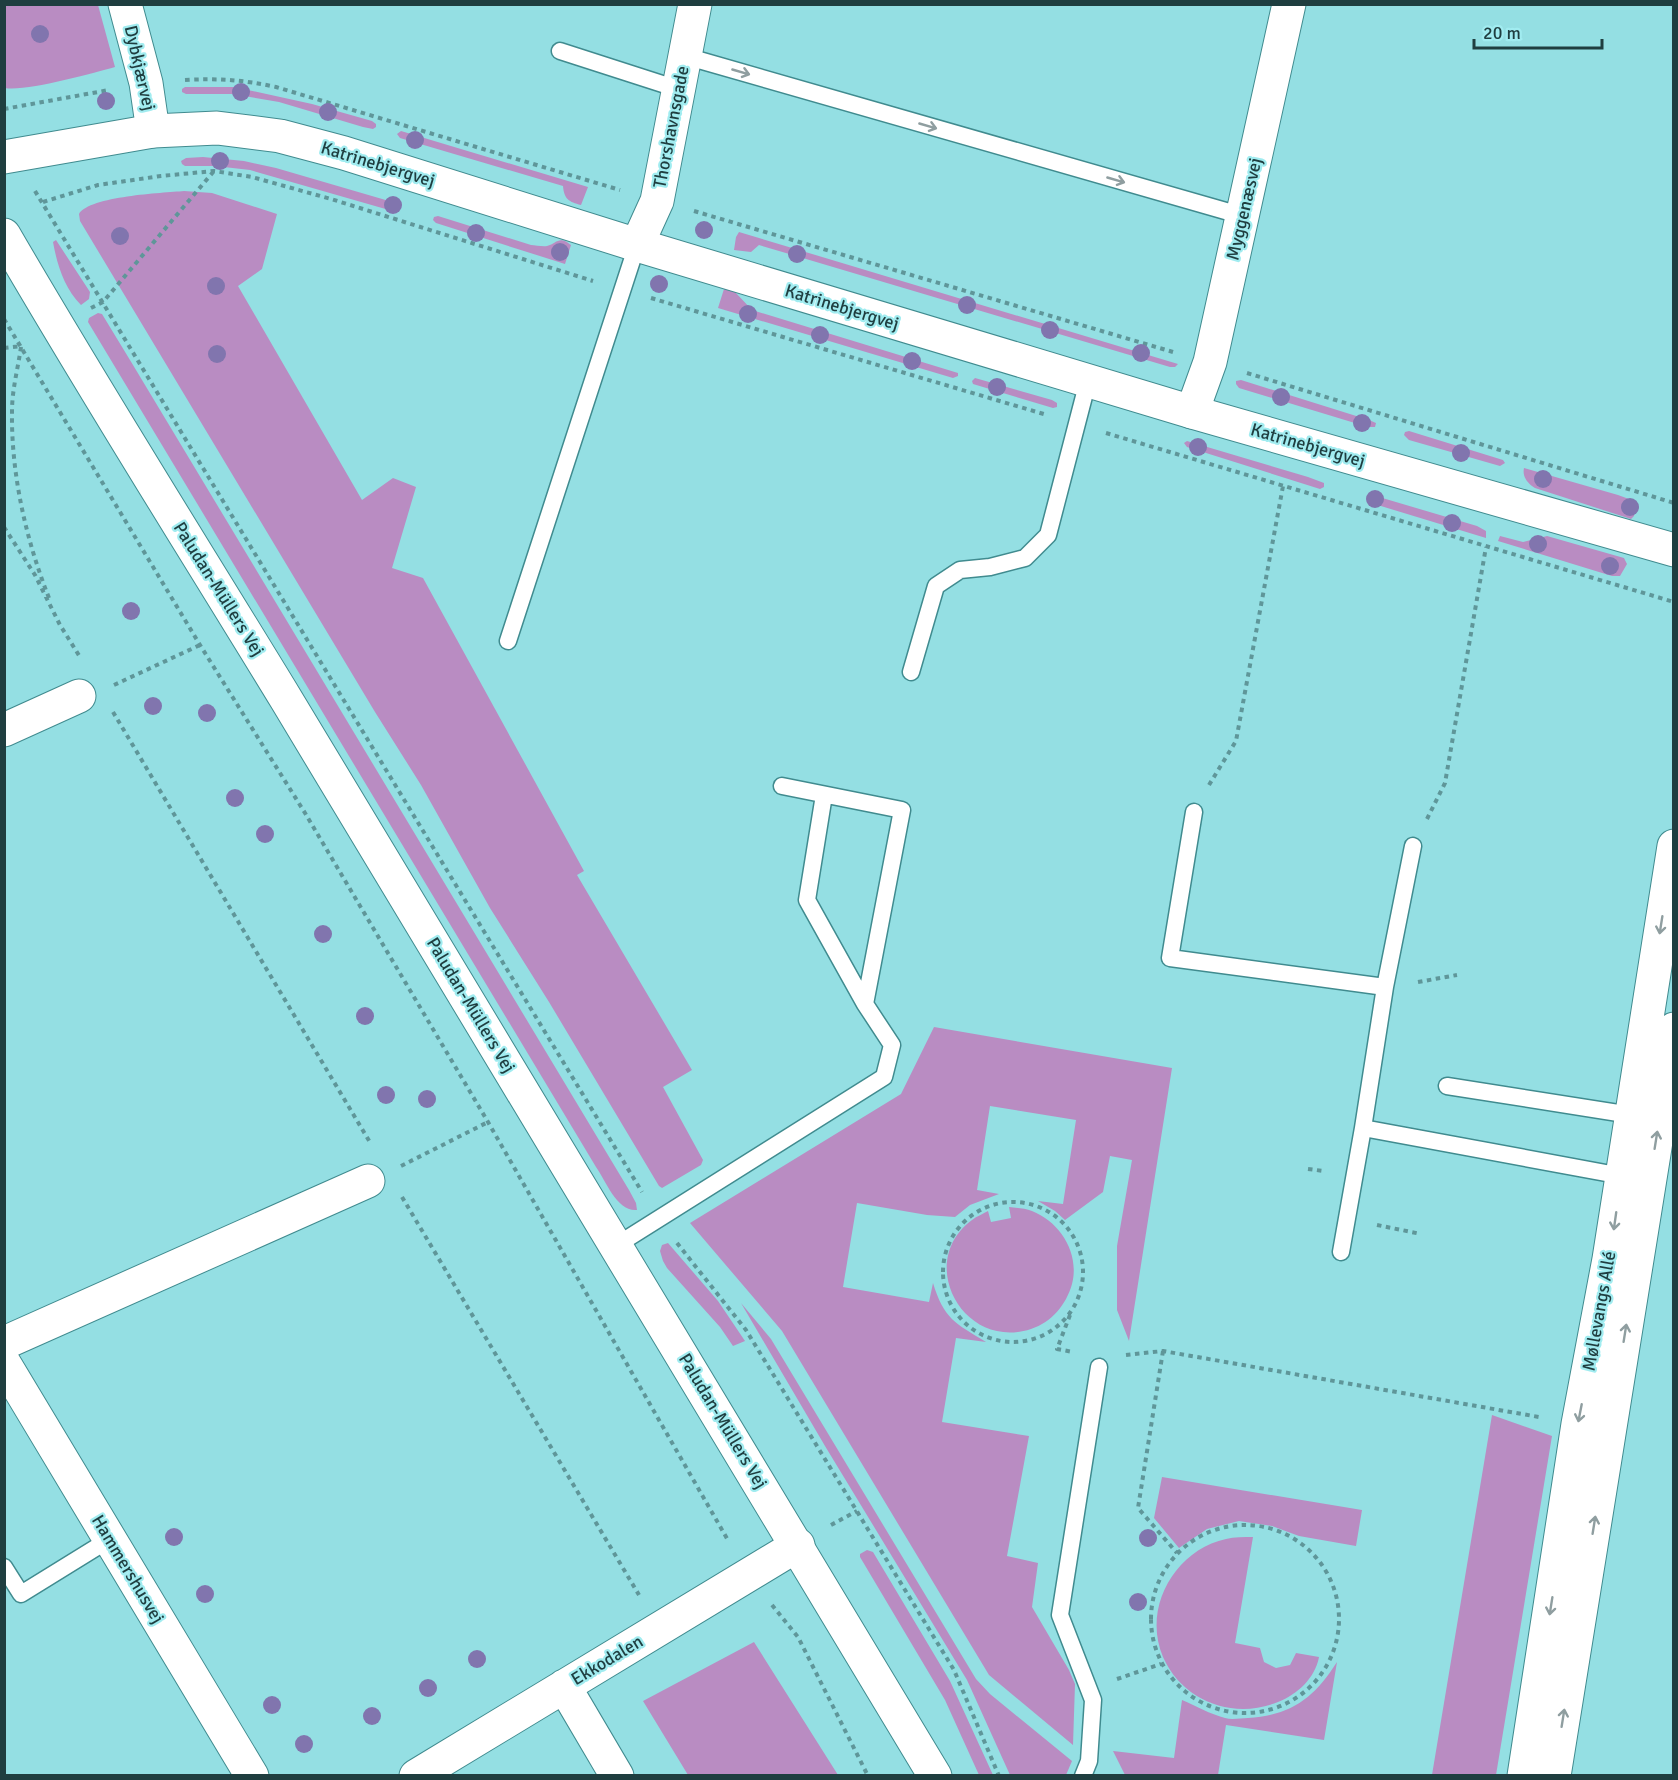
<svg xmlns="http://www.w3.org/2000/svg" width="1678" height="1780" font-family="Signika,sans-serif">
<style>
.green{fill:#b98cc2}
.lines{fill:none;stroke-linecap:round;stroke-linejoin:round}
.lane-casing{stroke:#408b8f;stroke-width:19}
.street-casing{stroke:#408b8f;stroke-width:35}
.secondary-casing{stroke:#408b8f;stroke-width:35}
.path{stroke:#5f9699;stroke-width:4;stroke-dasharray:4.5 4.5;stroke-linecap:butt}
.lane{stroke:#fff;stroke-width:16}
.street{stroke:#fff;stroke-width:33}
.secondary{stroke:#fff;stroke-width:33}
.tree{fill:#8175ae}
.oneway{stroke:#8f9ea0}
.labels{text-anchor:middle;stroke-width:4.5;stroke-linejoin:round;paint-order:stroke}
.street-label{font-size:18px;fill:#1f3e40;stroke:#a1ecf0}
</style>
<rect width="100%" height="100%" fill="#94dfe3"/>
<!-- green -->
<path class="green" d="M 4,5 L 98,5 L 115,67 C 93,73 25,92 5,88 Z
M 185,87 L 234,87 L 312,104 L 372,121 L 376,124 L 376,127 L 373,129 L 363,127 L 279,102 L 232,94 L 186,94 L 182,92 L 182,89 Z
M 401,131 L 588,187 L 581,205 C 569,202 564,199 563,186 L 400,138 L 397,134 Z
M 203,157 L 244,161 L 276,168 L 389,201 L 399,208 L 396,211 L 389,210 L 250,170 L 215,166 L 185,166 L 182,164 L 181,161 L 186,158 Z
M 184,191 L 212,193 L 277,214 L 262,269 L 238,286 L 362,500 L 393,478 L 416,487 L 392,568 L 423,578 L 584,871 L 577,875 L 692,1070 L 663,1087 L 703,1160 L 701,1165 L 662,1188 L 659,1186 L 549,1002 L 490,908 L 421,785 L 375,712 L 80,221 L 79,214 C 90,196 162,193 184,191 Z
M 438,216 L 531,245 C 535,245 543,247 547,246 C 557,243 559,235 571,245 L 565,264 L 436,223 L 433,220 L 434,217 Z
M 739,232 L 1178,364 L 1175,367 L 1170,367 L 759,245 L 751,252 L 734,250 L 736,237 Z
M 56,240 L 90,292 L 89,299 L 81,305 C 64,288 57,264 53,242 Z
M 724,289 L 735,292 L 752,310 L 958,373 L 958,376 L 953,378 L 718,308 Z
M 98,313 L 102,314 L 133,365 L 629,1190 L 636,1203 L 637,1210 C 617,1212 606,1181 596,1167 L 88,322 L 89,318 Z
M 975,378 L 1052,400 L 1057,403 L 1057,407 L 1053,408 L 973,384 L 972,381 Z
M 1241,380 L 1369,420 L 1376,423 L 1375,427 L 1368,427 L 1239,388 L 1236,384 L 1236,381 Z
M 1409,431 L 1503,460 L 1505,463 L 1500,466 L 1409,440 L 1404,435 L 1405,432 Z
M 1187,441 L 1308,477 L 1324,483 L 1324,487 L 1320,489 L 1187,447 L 1184,443 Z
M 1524,468 L 1618,495 L 1637,502 L 1634,516 L 1631,519 L 1535,488 C 1528,484 1522,477 1524,468 Z
M 1372,497 L 1379,497 L 1477,526 L 1486,531 L 1486,538 L 1371,503 Z
M 1500,536 L 1523,542 L 1547,536 L 1624,558 L 1627,564 L 1620,576 L 1612,576 L 1498,541 Z
M 934,1027 L 1172,1068 L 1129,1341 L 1117,1310 L 1117,1246 L 1132,1160 L 1110,1156 L 1103,1192 L 1065,1220 L 1055,1211 L 1038,1201 L 1063,1204 L 1076,1120 L 990,1106 L 977,1190 L 999,1194 L 970,1205 L 955,1217 L 927,1215 L 857,1203 L 843,1287 L 929,1302 L 933,1283 C 944,1319 955,1323 986,1342 L 956,1338 L 942,1422 L 1029,1436 L 1007,1556 L 1038,1563 L 1032,1607 L 1069,1670 L 1075,1684 L 1073,1745 L 989,1675 L 782,1331 L 690,1223 L 901,1094 Z
M 1009,1207 C 1016,1208 1025,1208 1032,1211 C 1060,1222 1080,1253 1072,1284 C 1066,1305 1052,1322 1031,1329 C 963,1351 915,1262 972,1220 C 977,1216 983,1214 988,1211 L 991,1222 L 1011,1218 Z
M 668,1243 L 718,1301 L 745,1341 L 733,1346 L 720,1327 L 667,1268 L 663,1261 L 660,1251 L 662,1245 Z
M 741,1303 L 771,1339 L 976,1679 L 990,1694 L 1072,1761 L 1066,1775 L 1010,1775 L 967,1680 L 825,1446 Z
M 1492,1415 L 1552,1436 L 1496,1775 L 1432,1775 Z
M 1162,1477 L 1362,1510 L 1356,1546 L 1299,1536 L 1272,1526 L 1239,1521 L 1207,1529 L 1179,1548 L 1154,1518 Z
M 1253,1537 L 1235,1643 L 1260,1648 L 1264,1662 L 1276,1668 L 1290,1665 L 1296,1653 L 1319,1657 C 1315,1678 1298,1694 1278,1702 C 1234,1720 1183,1702 1163,1657 C 1142,1608 1175,1550 1226,1539 C 1234,1537 1244,1537 1253,1537 Z
M 867,1550 L 873,1552 L 950,1681 L 993,1775 L 979,1775 L 945,1700 L 860,1557 L 860,1554 Z
M 754,1642 L 838,1775 L 688,1775 L 643,1701 Z
M 1337,1662 L 1324,1740 L 1226,1725 L 1218,1775 L 1125,1775 L 1113,1751 L 1174,1758 L 1182,1700 C 1196,1706 1210,1714 1225,1718 C 1232,1720 1241,1718 1248,1718 C 1292,1715 1314,1698 1337,1662 Z"/>
<g class="lines">
<!-- lane casing -->
<g class="lane-casing">
<path id="lane" d="M 560,51 L 678,89
M 685,56 L 1243,216
M 508,641 L 637,245
M 911,672 L 936,586 L 960,570 L 990,567 L 1025,558 L 1048,535 L 1088,381
M 782,786 L 902,810 L 865,1004
M 1194,812 L 1170,958 L 1385,987
M 1447,1086 L 1631,1115
M 1363,1128 L 1622,1176
M 617,1245 L 884,1077 L 892,1045 L 865,1004 L 807,900 L 824,795
M 1341,1252 L 1363,1128 L 1385,987 L 1413,846
M 4,1567 L 21,1594 L 110,1539
M 1083,1776 L 1089,1761 L 1093,1700 L 1060,1615 L 1099,1367"/>
</g>
<!-- street casing -->
<g class="street-casing">
<path id="street" d="M 125,4 L 146,83 L 153,131
M 637,245 L 657,201 L 695,4
M 1192,412 L 1210,362 L 1289,4
M 4,730 L 79,696
M 4,1343 L 368,1181
M 4,1363 L 252,1776
M 564,1686 L 617,1776
M 416,1776 L 798,1545
M 1524,1776 L 1578,1424 L 1609,1259 L 1674,846
M 1554,1776 L 1674,1029"/>
</g>
<!-- secondary casing -->
<g class="secondary-casing">
<path id="secondary" d="M 4,157 L 153,131 L 217,128 L 280,136 L 344,153 L 637,245 L 1192,412 L 1674,550
M 4,235 C 95,392 192,545 286,699 C 503,1058 721,1416 935,1776"/>
</g>
<!-- path -->
<path class="path" d="M 185,80 C 218,78 244,80 276,87 L 620,190
M 4,109 L 109,90
M 35,191 L 642,1192
M 43,202 L 98,185 L 161,176 L 214,171 L 252,177 L 331,199 L 593,281
M 694,211 L 1173,352
M 651,298 L 1047,415
M 91,308 L 103,302 L 214,171
M 4,319 L 200,645 L 305,813 L 488,1122 L 729,1542
M 21,347 C 18,368 12,390 12,411 C 11,474 26,540 49,598
M 4,348 L 22,346
M 1247,373 L 1674,503
M 1106,433 L 1674,602
M 4,527 L 35,575 L 60,625 L 80,657
M 114,685 L 200,645
M 113,712 L 371,1144
M 1209,785 L 1236,741 L 1283,486
M 1427,819 L 1445,783 L 1486,547
M 1418,982 L 1457,975
M 401,1166 L 488,1122
M 1308,1169 L 1324,1171
M 402,1197 L 639,1595
M943 1272a70 70 0 1 1 140 0a70 70 0 1 1-140 0Z
M 1377,1225 L 1421,1234
M 677,1243 L 746,1330 L 954,1670 L 999,1776
M 1070,1315 L 1057,1349 L 1073,1352
M 1163,1351 L 1138,1508 L 1177,1553
M 1126,1355 L 1163,1351 L 1539,1417
M1151 1619a94 94 0 1 1 188 0a94 94 0 1 1-188 0Z
M 831,1525 L 857,1511
M 772,1605 L 798,1637 L 868,1776
M 1117,1679 L 1161,1664"/>
<!-- lane -->
<use href="#lane" class="lane"/>
<!-- street -->
<use href="#street" class="street"/>
<!-- secondary -->
<use href="#secondary" class="secondary"/>
</g>
<!-- trees -->
<g class="tree">
<circle cx="40" cy="34" r="9"/>
<circle cx="241" cy="92" r="9"/>
<circle cx="106" cy="101" r="9"/>
<circle cx="328" cy="112" r="9"/>
<circle cx="415" cy="140" r="9"/>
<circle cx="220" cy="161" r="9"/>
<circle cx="393" cy="205" r="9"/>
<circle cx="704" cy="230" r="9"/>
<circle cx="476" cy="233" r="9"/>
<circle cx="120" cy="236" r="9"/>
<circle cx="560" cy="252" r="9"/>
<circle cx="797" cy="254" r="9"/>
<circle cx="659" cy="284" r="9"/>
<circle cx="216" cy="286" r="9"/>
<circle cx="967" cy="305" r="9"/>
<circle cx="748" cy="314" r="9"/>
<circle cx="1050" cy="330" r="9"/>
<circle cx="820" cy="335" r="9"/>
<circle cx="1141" cy="353" r="9"/>
<circle cx="217" cy="354" r="9"/>
<circle cx="912" cy="361" r="9"/>
<circle cx="997" cy="387" r="9"/>
<circle cx="1281" cy="397" r="9"/>
<circle cx="1362" cy="423" r="9"/>
<circle cx="1198" cy="447" r="9"/>
<circle cx="1461" cy="453" r="9"/>
<circle cx="1543" cy="479" r="9"/>
<circle cx="1375" cy="499" r="9"/>
<circle cx="1630" cy="507" r="9"/>
<circle cx="1452" cy="523" r="9"/>
<circle cx="1538" cy="544" r="9"/>
<circle cx="1610" cy="566" r="9"/>
<circle cx="131" cy="611" r="9"/>
<circle cx="153" cy="706" r="9"/>
<circle cx="207" cy="713" r="9"/>
<circle cx="235" cy="798" r="9"/>
<circle cx="265" cy="834" r="9"/>
<circle cx="323" cy="934" r="9"/>
<circle cx="365" cy="1016" r="9"/>
<circle cx="386" cy="1095" r="9"/>
<circle cx="427" cy="1099" r="9"/>
<circle cx="174" cy="1537" r="9"/>
<circle cx="1148" cy="1538" r="9"/>
<circle cx="205" cy="1594" r="9"/>
<circle cx="1138" cy="1602" r="9"/>
<circle cx="477" cy="1659" r="9"/>
<circle cx="428" cy="1688" r="9"/>
<circle cx="272" cy="1705" r="9"/>
<circle cx="372" cy="1716" r="9"/>
<circle cx="304" cy="1744" r="9"/>
</g>
<!-- one-way arrows -->
<defs><path id="oneway-shaft" d="M-6 0H5M1.5-3L5.5 0L1.5 3" fill="none" stroke-width="1.6" stroke-linecap="round" stroke-linejoin="round" transform="scale(1.5)"/></defs>
<g class="oneway">
<use href="#oneway-shaft" transform="translate(741 72) rotate(16)"/>
<use href="#oneway-shaft" transform="translate(928 126) rotate(16)"/>
<use href="#oneway-shaft" transform="translate(1116 180) rotate(16)"/>
<use href="#oneway-shaft" transform="translate(1661 925) rotate(99)"/>
<use href="#oneway-shaft" transform="translate(1656 1140) rotate(-81)"/>
<use href="#oneway-shaft" transform="translate(1615 1221) rotate(98)"/>
<use href="#oneway-shaft" transform="translate(1625 1333) rotate(-81)"/>
<use href="#oneway-shaft" transform="translate(1580 1413) rotate(101)"/>
<use href="#oneway-shaft" transform="translate(1594 1525) rotate(-81)"/>
<use href="#oneway-shaft" transform="translate(1551 1606) rotate(99)"/>
<use href="#oneway-shaft" transform="translate(1563 1718) rotate(-81)"/>
</g>
<g class="labels">
<!-- street labels -->
<g class="street-label">
<text transform="translate(140 68) rotate(77)" y="6">Dybkjærvej</text>
<text transform="translate(671 127) rotate(-79)" y="6">Thorshavnsgade</text>
<text transform="translate(378 164) rotate(17)" y="6">Katrinebjergvej</text>
<text transform="translate(1244 209) rotate(-77)" y="6">Myggenæsvej</text>
<text transform="translate(842 307) rotate(17)" y="6">Katrinebjergvej</text>
<text transform="translate(1308 445) rotate(16)" y="6">Katrinebjergvej</text>
<text transform="translate(219 589) rotate(58)" y="6">Paludan-Müllers Vej</text>
<text transform="translate(471 1005) rotate(59)" y="6">Paludan-Müllers Vej</text>
<text transform="translate(1599 1311) rotate(-80)" y="6">Møllevangs Allé</text>
<text transform="translate(723 1421) rotate(59)" y="6">Paludan-Müllers Vej</text>
<text transform="translate(128 1569) rotate(59)" y="6">Hammershusvej</text>
<text transform="translate(607 1660) rotate(-31)" y="6">Ekkodalen</text>
</g>
</g>
<!-- border -->
<rect width="1678" height="1780" fill="none" stroke="#1f3e40" stroke-width="12"/>
<!-- scale -->
<path d="M1474 39v9h128v-9" fill="none" stroke="#1f3e40" stroke-width="3"/>
<text x="1483" y="39" font-size="18" fill="#1f3e40" stroke="#a1ecf0" stroke-width="4.5" paint-order="stroke">20 m</text>
</svg>
